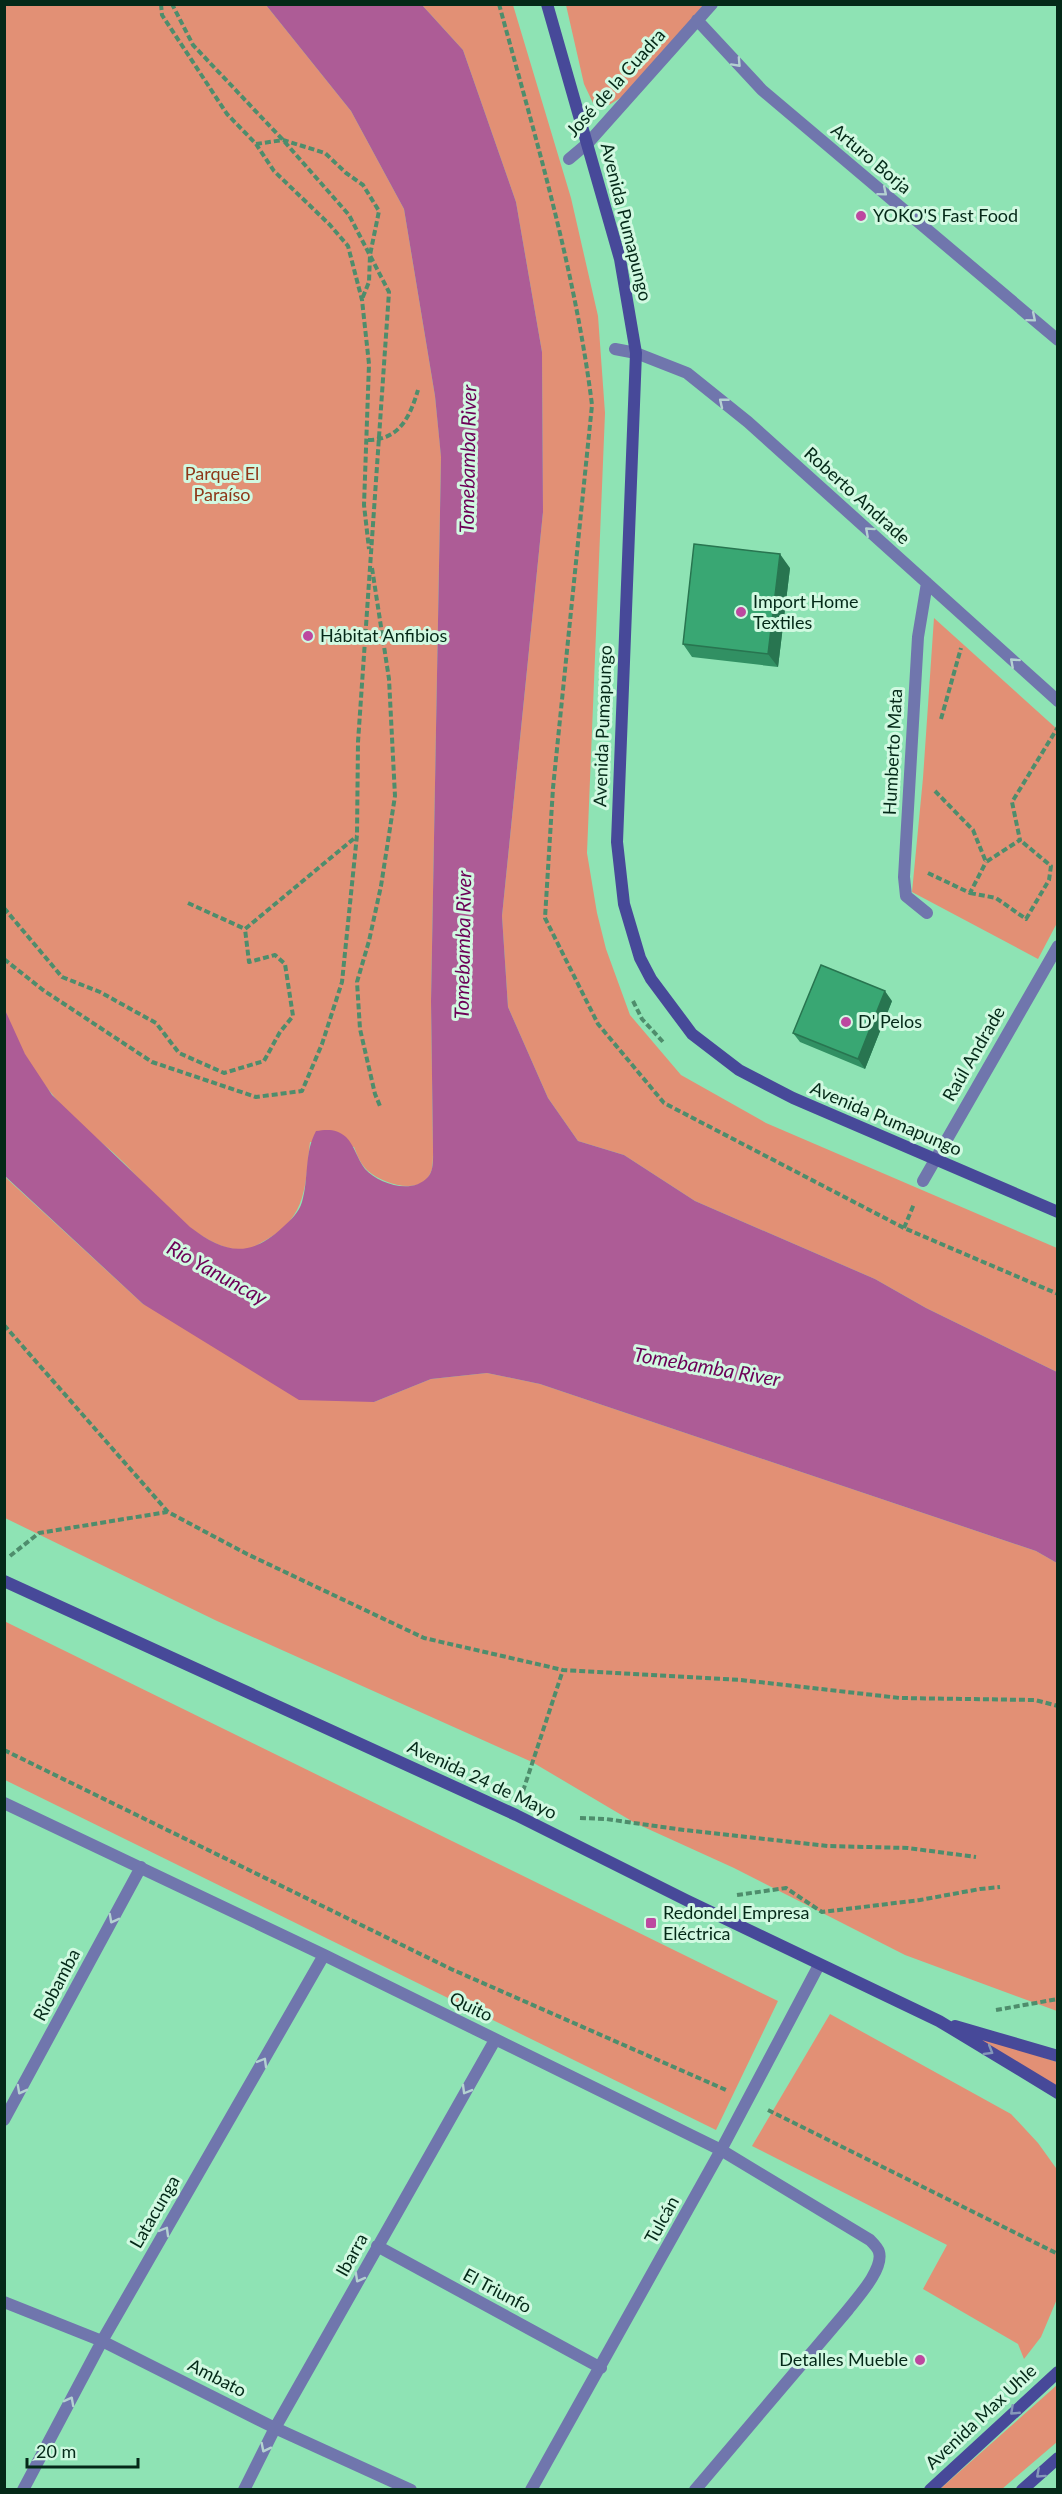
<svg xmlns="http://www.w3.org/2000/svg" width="1062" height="2494" font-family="Lato,sans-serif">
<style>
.green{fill:#e29075}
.water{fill:#ad5c96}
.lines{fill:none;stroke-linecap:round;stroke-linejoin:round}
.path{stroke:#4e8d6c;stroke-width:4;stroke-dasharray:6 3;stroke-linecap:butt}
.street{stroke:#7076ad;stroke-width:12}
.secondary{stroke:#474999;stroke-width:12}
.wall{fill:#319063}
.shaded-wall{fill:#287550}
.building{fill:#39a773;stroke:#287550;stroke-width:1.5}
.oneway{stroke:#b4d2d1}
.oneway2{stroke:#8598b9}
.poi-dot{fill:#bd48a0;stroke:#d1f9e1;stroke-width:2}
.labels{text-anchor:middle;stroke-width:6;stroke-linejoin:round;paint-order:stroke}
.street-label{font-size:18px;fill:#042918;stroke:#d1f9e1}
.poi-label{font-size:18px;fill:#042918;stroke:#d1f9e1;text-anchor:start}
.park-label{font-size:18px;fill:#8e3718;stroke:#d1f9e1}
.water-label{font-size:20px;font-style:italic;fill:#6c0057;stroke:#d1f9e1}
</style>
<rect width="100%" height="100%" fill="#8ee3b4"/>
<!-- green -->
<path class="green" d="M 700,4 L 703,6 L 625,95 L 609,105 L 593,103 L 584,84 L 566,5 Z
M 4,5 L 266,5 L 351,111 L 404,209 L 435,396 L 441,456 L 431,1001 L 433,1150 C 433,1156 433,1163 432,1169 C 424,1198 383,1184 368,1171 C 361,1165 357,1155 354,1147 L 310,1142 C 305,1184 308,1217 266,1240 C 260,1243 252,1249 246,1250 C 200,1252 153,1192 123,1162 C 110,1149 96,1138 82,1126 C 49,1096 19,1053 5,1010 Z
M 422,5 L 513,5 L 571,198 L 598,316 L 605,413 L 587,853 L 597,913 L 606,949 L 630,1015 L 681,1075 L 766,1123 L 1057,1248 L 1057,1372 L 926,1308 L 875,1279 L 695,1201 L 624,1155 L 578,1141 L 548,1098 L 508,1007 L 502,916 L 543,512 L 542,352 L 516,202 L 463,50 Z
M 934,618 L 1057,729 L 1057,923 L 1038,959 L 912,892 L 923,778 Z
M 4,1176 L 143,1304 L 374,1402 L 431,1379 L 487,1373 L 540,1384 L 1036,1551 L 1057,1563 L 1057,2011 L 905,1955 L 734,1868 L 635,1823 L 532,1762 L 217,1621 L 5,1518 Z
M 4,1621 L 778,2001 L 716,2130 L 5,1780 Z
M 830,2014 L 1011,2114 L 1038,2143 L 1056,2168 L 1057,2299 L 1041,2337 L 1024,2359 L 1018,2344 L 923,2289 L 947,2245 L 752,2146 Z
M 967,2033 L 1057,2062 L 1057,2088 Z
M 1057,2385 L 1057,2442 L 1002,2489 L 940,2489 Z"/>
<!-- water -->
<path class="water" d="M 266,5 L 422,5 L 463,50 L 516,202 L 542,352 L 543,512 L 502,916 L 508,1007 L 548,1098 L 578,1141 L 624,1155 L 695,1201 L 875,1279 L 926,1308 L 1057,1372 L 1057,1563 L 1036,1551 L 540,1384 L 487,1373 L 431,1379 L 374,1402 L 299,1400 L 143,1304 L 5,1176 L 5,1010 L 25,1054 L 52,1095 L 190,1227 C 224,1253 249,1259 283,1227 C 291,1220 299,1212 302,1202 C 309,1178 304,1153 316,1131 C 328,1129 337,1129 346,1137 C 355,1146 357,1159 365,1169 C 379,1184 412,1195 428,1177 C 434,1170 433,1159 433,1150 L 431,1001 L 441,457 L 435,396 L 404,209 L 351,111 Z"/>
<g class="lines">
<!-- path -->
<path class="path" d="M 161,4 L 162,15 L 227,114 L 256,144 L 274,171 L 330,225 L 348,246 L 362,300 L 369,364 L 364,505 L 369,549
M 499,4 C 535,136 575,269 592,405 L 553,788 L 545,918 L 598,1024 L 664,1103 L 904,1228 L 1058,1294
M 256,144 L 283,140 L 325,153 L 346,173 L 363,185 L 379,211 L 370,255 L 369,282 L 362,299
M 368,440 C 400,440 410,416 418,390
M 372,568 L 389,679 L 395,796 L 381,886 L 369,941 L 357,982 L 360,1029 L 375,1094 L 380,1106
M 941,719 L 961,648
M 935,791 L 973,830 L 986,862 L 1020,840 L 1012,802 L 1058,727
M 928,873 L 970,893 L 986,862
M 970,893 L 996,898 L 1026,919 L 1049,880 L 1051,866 L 1020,840
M 188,903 L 245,929 L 357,836
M 4,908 L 62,977 L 100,992 L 156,1023 L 179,1053 L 224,1073 L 264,1061 L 280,1032 L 293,1016 L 285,964 L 275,955 L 249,962 L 245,929
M 4,959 L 43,990 L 152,1062 L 256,1097 L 302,1091 L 322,1044 L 342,982 L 357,835 L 358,742 L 389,292 L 349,215 L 283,140 L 193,45 L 172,4
M 633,1001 L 642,1019 L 664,1043
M 904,1228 L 914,1204
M 4,1325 L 168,1512 L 247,1554 L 424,1638 L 563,1670 L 741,1680 L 900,1698 L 1035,1700 L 1058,1706
M 10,1556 L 39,1533 L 167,1512
M 4,1750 L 451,1969 L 726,2090
M 523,1791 L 563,1670
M 580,1818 L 606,1819 L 684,1830 L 828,1846 L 908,1848 L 976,1857
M 737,1895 L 786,1888 L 822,1912 L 920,1900 L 980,1889 L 1000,1887
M 996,2010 L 1058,1999
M 768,2110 L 1058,2254"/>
<!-- street -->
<path class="street" d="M 697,20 L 762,90 L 1058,340
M 569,159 L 588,143 L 712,4
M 615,349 L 636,353 L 687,373 L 748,422 L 1058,701
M 927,913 L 906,896 L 904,877 L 918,637 L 927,583
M 923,1181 L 1058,946
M 4,1803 L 324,1955 L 721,2150 L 870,2240 C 873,2243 878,2248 879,2252 C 884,2269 857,2298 847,2311 L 695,2490
M 4,2120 L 141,1867
M 377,2246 L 601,2368
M 4,2302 L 102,2341 L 275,2428 L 411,2490
M 23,2490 L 102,2341 L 324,1955
M 244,2490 L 275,2428 L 495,2040
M 531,2490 L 721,2150 L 819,1965"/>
<!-- secondary -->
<path class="secondary" d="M 547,4 L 620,259 L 636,353 L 617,842 L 624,904 L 640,958 L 651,979 L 692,1034 L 739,1070 L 793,1098 L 1058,1212
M 4,1581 L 516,1815 L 686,1900 L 939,2021 L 1058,2093
M 955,2026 L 1058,2056
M 930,2490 L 1058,2372
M 1022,2490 L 1058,2458"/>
</g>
<!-- wall -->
<path class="wall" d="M 790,568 L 778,667 L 692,657 L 683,644 Z
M 892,1001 L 865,1069 L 800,1042 L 793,1033 Z"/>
<!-- shaded-wall -->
<path class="shaded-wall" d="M 780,554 L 790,568 L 778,667 L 768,654 Z
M 885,991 L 892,1001 L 865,1069 L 858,1059 Z"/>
<!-- building -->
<path class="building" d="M 694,544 L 780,554 L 768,654 L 683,644 Z
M 821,965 L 885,991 L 858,1059 L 793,1033 Z"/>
<!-- one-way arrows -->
<defs><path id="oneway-chevron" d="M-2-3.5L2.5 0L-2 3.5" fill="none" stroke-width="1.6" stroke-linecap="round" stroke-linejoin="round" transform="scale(1.5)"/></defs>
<g class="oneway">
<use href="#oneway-chevron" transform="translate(737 63) rotate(47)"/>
<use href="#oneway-chevron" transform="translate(883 192) rotate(40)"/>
<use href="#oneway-chevron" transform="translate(1032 318) rotate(40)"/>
<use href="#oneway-chevron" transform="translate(723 402) rotate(-141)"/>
<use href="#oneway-chevron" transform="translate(869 531) rotate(-138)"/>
<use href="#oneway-chevron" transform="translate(1014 662) rotate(-138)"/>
<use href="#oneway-chevron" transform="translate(113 1919) rotate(118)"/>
<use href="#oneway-chevron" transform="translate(263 2062) rotate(-60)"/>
<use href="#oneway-chevron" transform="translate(21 2090) rotate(118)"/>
<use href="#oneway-chevron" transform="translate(466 2090) rotate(120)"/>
<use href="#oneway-chevron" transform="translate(165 2231) rotate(-60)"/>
<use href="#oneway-chevron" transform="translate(359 2278) rotate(119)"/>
<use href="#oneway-chevron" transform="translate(70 2401) rotate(-62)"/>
<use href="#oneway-chevron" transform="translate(265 2448) rotate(117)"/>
</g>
<g class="oneway2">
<use href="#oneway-chevron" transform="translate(989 2051) rotate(31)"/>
<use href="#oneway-chevron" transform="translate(1014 2411) rotate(137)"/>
<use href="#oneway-chevron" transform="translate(1040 2474) rotate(138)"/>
</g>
<!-- markers -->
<g class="poi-dot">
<circle cx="861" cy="216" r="6"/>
<circle cx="741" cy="612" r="6"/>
<circle cx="308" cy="636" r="6"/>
<circle cx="846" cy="1022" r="6"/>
<rect x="645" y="1917" width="12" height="12" rx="3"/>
<circle cx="920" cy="2360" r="6"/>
</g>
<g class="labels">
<!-- street labels -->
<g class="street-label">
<text transform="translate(616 83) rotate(-48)" y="6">José de la Cuadra</text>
<text transform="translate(871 159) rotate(40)" y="6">Arturo Borja</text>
<text transform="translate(626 222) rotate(76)" y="6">Avenida Pumapungo</text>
<text transform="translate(857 496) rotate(42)" y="6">Roberto Andrade</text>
<text transform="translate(603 726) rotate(-88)" y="6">Avenida Pumapungo</text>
<text transform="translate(893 752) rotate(-87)" y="6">Humberto Mata</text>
<text transform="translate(974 1054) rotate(-60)" y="6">Raúl Andrade</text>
<text transform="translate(886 1119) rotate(23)" y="6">Avenida Pumapungo</text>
<text transform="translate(482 1780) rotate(25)" y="6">Avenida 24 de Mayo</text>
<text transform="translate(57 1985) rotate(-62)" y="6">Riobamba</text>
<text transform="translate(471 2007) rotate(26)" y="6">Quito</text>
<text transform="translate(155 2212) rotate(-60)" y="6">Latacunga</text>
<text transform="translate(662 2220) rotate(-61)" y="6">Tulcán</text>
<text transform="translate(352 2255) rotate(-61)" y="6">Ibarra</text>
<text transform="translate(497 2291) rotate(28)" y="6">El Triunfo</text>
<text transform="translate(217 2378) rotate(27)" y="6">Ambato</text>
<text transform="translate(981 2417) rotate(-43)" y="6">Avenida Max Uhle</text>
</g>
<!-- poi labels -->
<g class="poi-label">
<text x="873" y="222">YOKO'S Fast Food</text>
<text x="753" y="608">Import Home<tspan x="753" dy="21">Textiles</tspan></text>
<text x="320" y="642">Hábitat Anfibios</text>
<text x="858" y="1028">D' Pelos</text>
<text x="663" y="1919">Redondel Empresa<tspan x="663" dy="21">Eléctrica</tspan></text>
<text x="908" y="2366" text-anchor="end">Detalles Mueble</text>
</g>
<!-- park labels -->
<g class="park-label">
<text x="222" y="480">Parque El<tspan x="222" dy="21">Paraíso</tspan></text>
</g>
<!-- water labels -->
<g class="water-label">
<text transform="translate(468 459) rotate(-89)" y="7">Tomebamba River</text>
<text transform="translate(463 945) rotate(-89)" y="7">Tomebamba River</text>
<text transform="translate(217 1273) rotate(29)" y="7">Río Yanuncay</text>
<text transform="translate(707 1367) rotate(10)" y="7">Tomebamba River</text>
</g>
</g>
<!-- border -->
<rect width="1062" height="2494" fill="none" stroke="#042918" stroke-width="12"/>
<!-- scale -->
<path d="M27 2458v9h111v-9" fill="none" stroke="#042918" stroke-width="3"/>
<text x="36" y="2458" font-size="18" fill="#042918" stroke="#d1f9e1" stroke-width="4.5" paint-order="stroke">20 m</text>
</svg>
